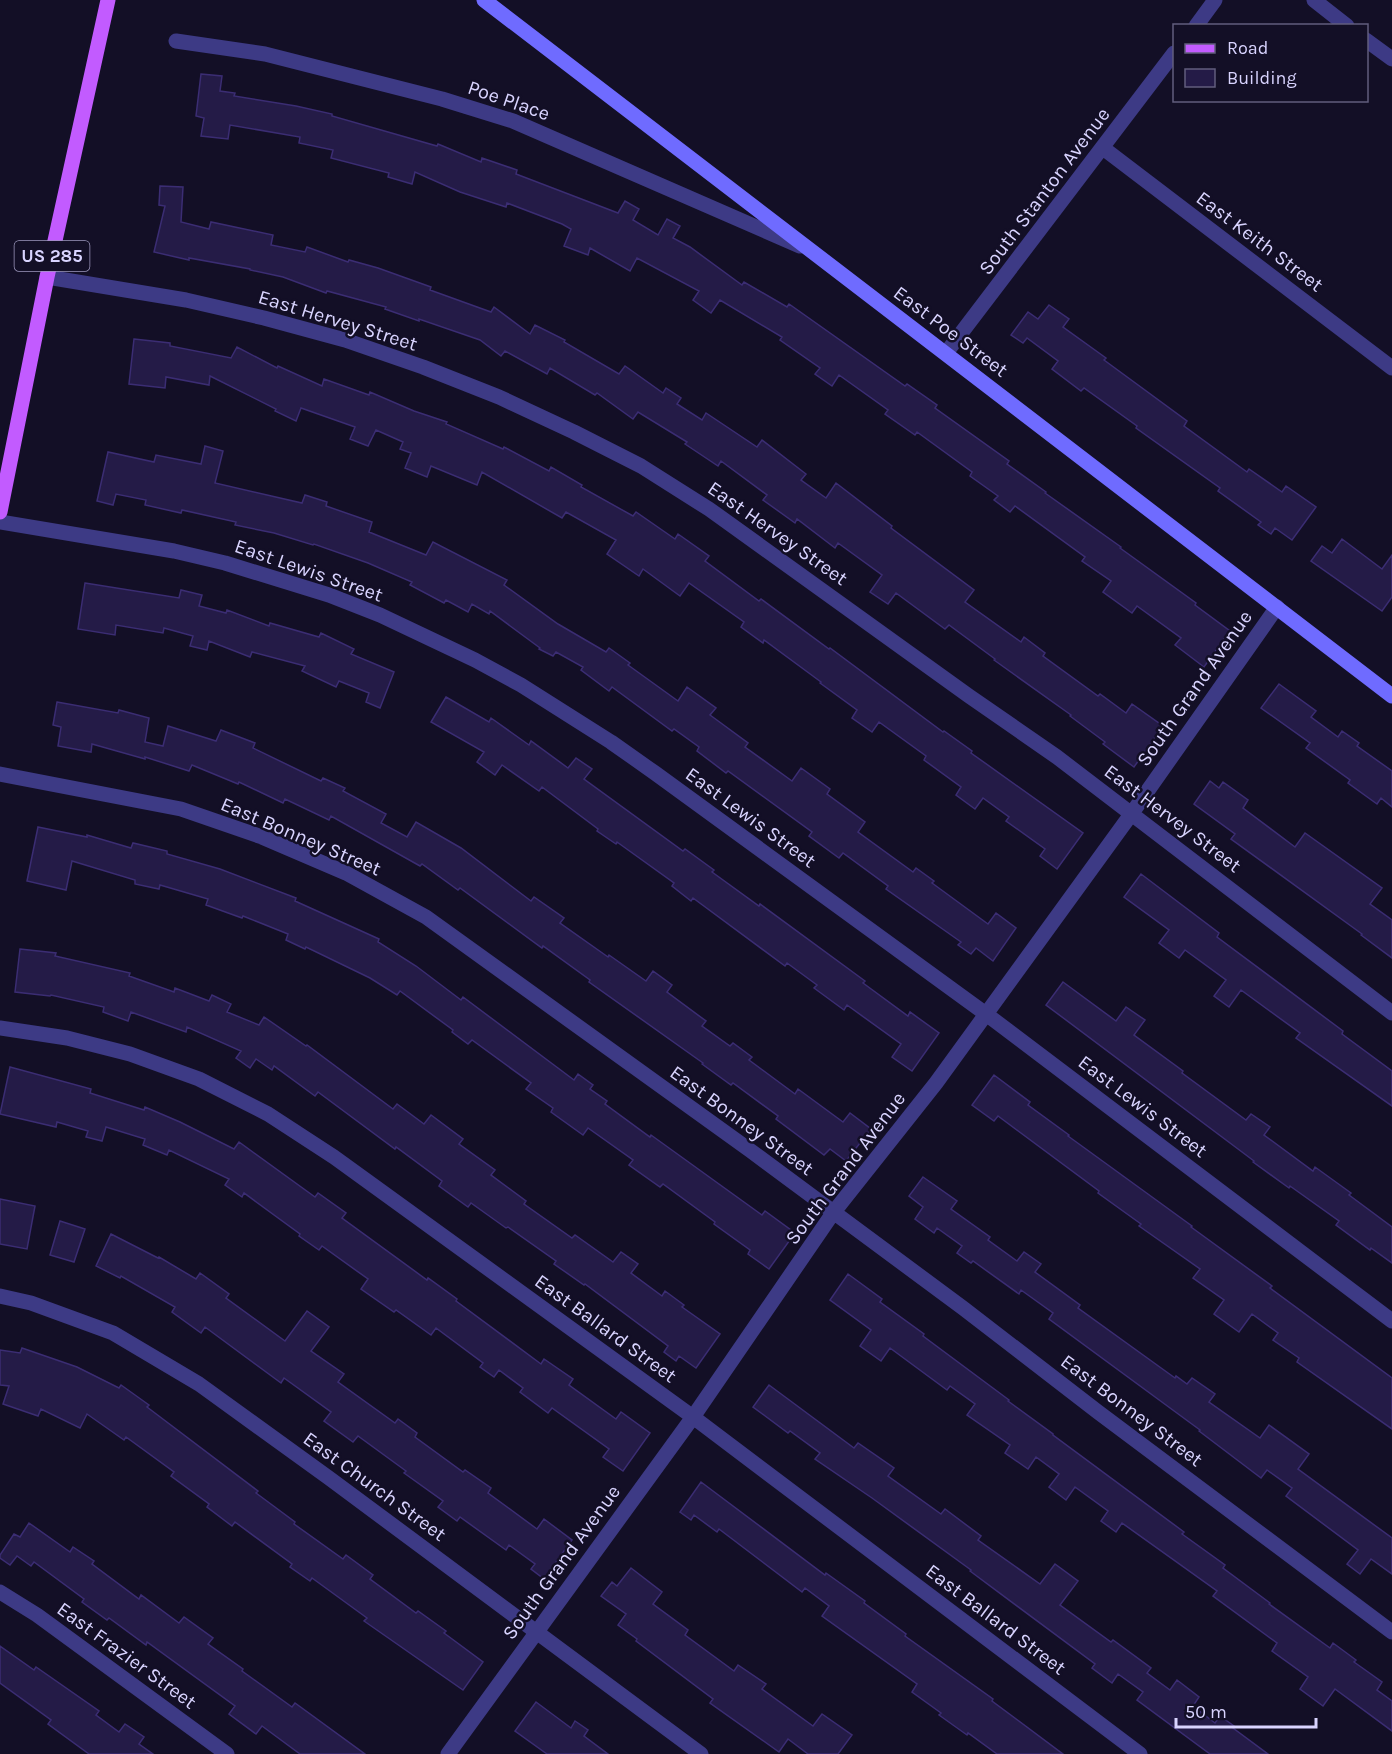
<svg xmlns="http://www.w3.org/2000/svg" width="1392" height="1754" font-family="Karla,sans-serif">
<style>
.building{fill:#241b47;stroke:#3b2d73;stroke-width:1.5}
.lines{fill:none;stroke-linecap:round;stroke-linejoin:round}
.street{stroke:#3d3a85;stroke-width:15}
.secondary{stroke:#6f6bff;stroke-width:15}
.primary{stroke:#c25bff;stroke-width:15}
.labels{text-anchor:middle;stroke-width:5;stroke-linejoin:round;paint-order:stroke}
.shield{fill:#130f26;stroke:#9e99be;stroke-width:1.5}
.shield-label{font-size:18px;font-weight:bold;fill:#d9d4ff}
.street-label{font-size:20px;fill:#d9d4ff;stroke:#130f26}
</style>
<rect width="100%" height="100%" fill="#130f26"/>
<!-- building -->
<path class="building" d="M 201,74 L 222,76 L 220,91 L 235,93 L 234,96 L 296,106 L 332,114 L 332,116 L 437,146 L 438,144 L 481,162 L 482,158 L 517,170 L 516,174 L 618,213 L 625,201 L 639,209 L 633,220 L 658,235 L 667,219 L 680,226 L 673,238 L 690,247 L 742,285 L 744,282 L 787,307 L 789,304 L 905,386 L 907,384 L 937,405 L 935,408 L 1009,461 L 1007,464 L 1046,492 L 1045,493 L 1121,547 L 1120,548 L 1196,603 L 1195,605 L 1230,631 L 1204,667 L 1175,645 L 1181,638 L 1137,606 L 1132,613 L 1103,592 L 1111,581 L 1082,561 L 1085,557 L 1015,506 L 1010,512 L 994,500 L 998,496 L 970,476 L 972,472 L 917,432 L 915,435 L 885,414 L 888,410 L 839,375 L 832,386 L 815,374 L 820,368 L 780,340 L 782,337 L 720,300 L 711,313 L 693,300 L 699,291 L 637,258 L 630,271 L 590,248 L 588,255 L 564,246 L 571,229 L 562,224 L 507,203 L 506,207 L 460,192 L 415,172 L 412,184 L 388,177 L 389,173 L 331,158 L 333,150 L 299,143 L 300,137 L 230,125 L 228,139 L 201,136 L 204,118 L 196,116 Z
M 160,186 L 183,187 L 181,222 L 209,229 L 211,222 L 273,235 L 271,245 L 305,252 L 307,247 L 348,262 L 349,260 L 378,268 L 431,287 L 430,290 L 491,312 L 494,307 L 530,334 L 535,325 L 565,340 L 564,342 L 619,374 L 625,366 L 663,393 L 666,388 L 681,398 L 677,404 L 702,420 L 706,413 L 757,447 L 762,440 L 806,474 L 801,480 L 826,498 L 836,483 L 892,526 L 891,528 L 974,590 L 965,602 L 1021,642 L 1024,637 L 1045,653 L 1043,656 L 1098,696 L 1100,694 L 1126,713 L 1132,704 L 1163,726 L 1134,767 L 1103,744 L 1105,742 L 1070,716 L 1071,715 L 994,660 L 995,659 L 949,625 L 945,629 L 896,593 L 888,604 L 870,592 L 882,575 L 838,543 L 835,548 L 797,519 L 795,523 L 763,500 L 767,495 L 721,461 L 718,466 L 685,444 L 687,442 L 638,412 L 633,419 L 597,393 L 595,395 L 550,368 L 547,374 L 505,351 L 501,356 L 480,340 L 419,319 L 419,321 L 385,309 L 386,307 L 327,291 L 326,293 L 283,277 L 250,270 L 250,269 L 189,258 L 189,260 L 154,252 L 165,206 L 159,205 Z
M 1049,305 L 1069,319 L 1063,327 L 1106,358 L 1104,360 L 1187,421 L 1184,426 L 1247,472 L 1249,469 L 1282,492 L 1286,486 L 1316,507 L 1292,540 L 1275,528 L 1271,534 L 1258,525 L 1261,522 L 1218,491 L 1220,488 L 1136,428 L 1137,426 L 1084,388 L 1081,391 L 1052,369 L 1058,361 L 1027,338 L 1023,343 L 1011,335 L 1028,312 L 1038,319 Z
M 134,339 L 170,343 L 170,346 L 231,358 L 237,347 L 277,368 L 278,366 L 322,386 L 324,379 L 369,395 L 370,392 L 414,411 L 447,422 L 446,424 L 503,449 L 504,447 L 549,471 L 551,467 L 582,485 L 581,487 L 633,516 L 636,512 L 675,539 L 678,534 L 709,556 L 705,561 L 759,601 L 761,599 L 829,649 L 830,648 L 943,732 L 944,731 L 972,751 L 971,753 L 1083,833 L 1057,869 L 1040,856 L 1045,849 L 1006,821 L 1009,817 L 983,798 L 975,809 L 956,795 L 961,787 L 924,760 L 926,756 L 879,722 L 872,732 L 852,718 L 857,710 L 820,683 L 821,682 L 764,640 L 763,643 L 741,627 L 744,622 L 689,583 L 680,596 L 643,569 L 639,576 L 607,554 L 616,540 L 566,512 L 562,518 L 482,472 L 477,485 L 431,466 L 427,477 L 405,468 L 411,453 L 400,449 L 403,442 L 376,430 L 368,446 L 350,439 L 355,427 L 301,408 L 296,421 L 275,411 L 276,409 L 210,376 L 209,385 L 166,377 L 165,388 L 129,384 Z
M 205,446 L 223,451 L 215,483 L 302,503 L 305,495 L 327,502 L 326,506 L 372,522 L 369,532 L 426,555 L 433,542 L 507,580 L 504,585 L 558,624 L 606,652 L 609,648 L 630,663 L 628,665 L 678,701 L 687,687 L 716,708 L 710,715 L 748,743 L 745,747 L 792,781 L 801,768 L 830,789 L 827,794 L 865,822 L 858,832 L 913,872 L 916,868 L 934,881 L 932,883 L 988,924 L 996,913 L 1016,928 L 993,961 L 976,948 L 971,954 L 958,945 L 961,942 L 886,889 L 888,886 L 843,853 L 839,858 L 809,836 L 812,832 L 728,771 L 726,773 L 697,751 L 699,747 L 674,729 L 672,731 L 612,687 L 609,691 L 581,670 L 583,667 L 556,652 L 553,656 L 539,649 L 540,648 L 490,611 L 489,614 L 472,604 L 468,612 L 446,600 L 444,603 L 410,585 L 412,582 L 368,563 L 314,544 L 313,545 L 274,533 L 235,525 L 236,522 L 182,510 L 181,513 L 145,505 L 146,500 L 116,494 L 113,505 L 97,501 L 108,452 L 154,462 L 156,455 L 201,464 Z
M 1342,539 L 1382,569 L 1392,555 L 1392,597 L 1382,611 L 1311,561 L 1322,546 L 1332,553 Z
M 85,583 L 179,598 L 181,590 L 202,595 L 199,606 L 226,613 L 227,610 L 269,626 L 270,623 L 319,637 L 321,633 L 354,649 L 351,654 L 394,672 L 380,708 L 366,702 L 369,693 L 339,681 L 336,687 L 302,671 L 305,666 L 252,652 L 250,657 L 209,641 L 207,650 L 190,646 L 193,636 L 164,628 L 163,633 L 116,625 L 115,635 L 78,629 Z
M 1279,684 L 1316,711 L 1311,717 L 1338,737 L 1342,731 L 1359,743 L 1357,746 L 1392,771 L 1392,807 L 1381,798 L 1377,804 L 1348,783 L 1350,780 L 1306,748 L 1310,743 L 1261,708 Z
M 446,697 L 489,722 L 491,718 L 529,745 L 531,741 L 568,768 L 576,758 L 592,769 L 584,779 L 683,851 L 685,849 L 714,870 L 712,872 L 759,906 L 760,904 L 865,981 L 863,983 L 908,1016 L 910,1012 L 939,1033 L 912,1071 L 892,1057 L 901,1044 L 847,1005 L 844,1010 L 814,988 L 817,985 L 787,963 L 785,966 L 693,898 L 691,901 L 672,886 L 674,883 L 617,842 L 616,844 L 597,831 L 598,829 L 542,787 L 539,791 L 502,765 L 495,775 L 477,762 L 484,752 L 431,722 Z
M 57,702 L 118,713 L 119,710 L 149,718 L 145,742 L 163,746 L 168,726 L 216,741 L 221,730 L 255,743 L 253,748 L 321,781 L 323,778 L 345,788 L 343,791 L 386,814 L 381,823 L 407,837 L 416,822 L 461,848 L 531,901 L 534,897 L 564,918 L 560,923 L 608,957 L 609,955 L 646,981 L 653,971 L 672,985 L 667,992 L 706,1021 L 702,1026 L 730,1046 L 733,1043 L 752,1057 L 749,1060 L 795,1094 L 798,1089 L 843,1122 L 850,1113 L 871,1129 L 846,1161 L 830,1149 L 824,1155 L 776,1119 L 778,1116 L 733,1083 L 731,1085 L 702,1064 L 703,1063 L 589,982 L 590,980 L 543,946 L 542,948 L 460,888 L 458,890 L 422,864 L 420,866 L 331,816 L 329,820 L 285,799 L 283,803 L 239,782 L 238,784 L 192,765 L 189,771 L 145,757 L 145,759 L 92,744 L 91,752 L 58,746 L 61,727 L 53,725 Z
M 1210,781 L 1219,788 L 1223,782 L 1248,800 L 1243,808 L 1295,847 L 1305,833 L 1382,888 L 1370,904 L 1392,920 L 1392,958 L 1361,935 L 1362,934 L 1231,839 L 1235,834 L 1194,804 Z
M 38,827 L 87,837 L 87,835 L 131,848 L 133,843 L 167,851 L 167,854 L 220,869 L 296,898 L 295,901 L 379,939 L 378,942 L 416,966 L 461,1000 L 463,997 L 574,1080 L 578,1074 L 593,1085 L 590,1089 L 607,1101 L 605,1104 L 650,1137 L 651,1135 L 762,1215 L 765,1211 L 795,1233 L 769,1269 L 748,1254 L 750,1250 L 714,1224 L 715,1222 L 663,1184 L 660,1187 L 629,1165 L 633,1160 L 588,1128 L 583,1135 L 551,1112 L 553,1108 L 526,1089 L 531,1083 L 472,1040 L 468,1044 L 452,1032 L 453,1030 L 400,991 L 397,995 L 370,978 L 306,947 L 305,949 L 286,940 L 288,934 L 243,916 L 242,918 L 206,905 L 208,899 L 160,885 L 159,889 L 135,884 L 135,880 L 72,861 L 66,890 L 27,881 Z
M 1141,874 L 1219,933 L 1217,937 L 1343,1031 L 1342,1034 L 1392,1071 L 1392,1106 L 1296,1038 L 1300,1033 L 1241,990 L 1229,1007 L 1214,996 L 1226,980 L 1185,950 L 1179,958 L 1159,943 L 1169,930 L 1124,897 Z
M 20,949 L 56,953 L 55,956 L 130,973 L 129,976 L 174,992 L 175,988 L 209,1001 L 212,995 L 231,1004 L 227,1012 L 259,1025 L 264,1017 L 306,1046 L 307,1045 L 393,1109 L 397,1104 L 424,1124 L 431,1115 L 463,1139 L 459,1144 L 495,1170 L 491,1175 L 526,1201 L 524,1204 L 572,1238 L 575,1235 L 613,1262 L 621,1252 L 638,1264 L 631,1273 L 662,1296 L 665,1291 L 684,1305 L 682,1307 L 720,1334 L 696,1368 L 679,1356 L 676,1361 L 664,1352 L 668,1346 L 585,1284 L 584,1285 L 554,1264 L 556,1261 L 508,1227 L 506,1228 L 471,1203 L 468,1207 L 439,1186 L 442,1181 L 396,1147 L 395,1149 L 318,1092 L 315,1096 L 274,1066 L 272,1070 L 256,1059 L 250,1068 L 236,1058 L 241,1051 L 187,1027 L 186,1032 L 131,1012 L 128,1021 L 103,1012 L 104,1007 L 51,995 L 50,996 L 15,992 Z
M 1063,982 L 1116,1021 L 1126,1007 L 1145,1020 L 1134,1035 L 1183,1071 L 1182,1073 L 1246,1120 L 1251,1114 L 1270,1127 L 1264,1135 L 1313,1171 L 1315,1167 L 1351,1193 L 1349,1195 L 1392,1227 L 1392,1263 L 1371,1248 L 1370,1250 L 1336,1225 L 1339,1221 L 1290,1186 L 1289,1188 L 1253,1162 L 1254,1161 L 1046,1005 Z
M 10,1067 L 91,1089 L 90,1093 L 144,1110 L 145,1107 L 180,1122 L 234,1149 L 239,1142 L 315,1197 L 318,1193 L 346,1213 L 342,1218 L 427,1280 L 428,1278 L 457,1299 L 456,1301 L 541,1364 L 544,1359 L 573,1379 L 569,1385 L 616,1419 L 621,1412 L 650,1433 L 623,1471 L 603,1457 L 609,1449 L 552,1408 L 548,1413 L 520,1392 L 523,1388 L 499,1370 L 494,1377 L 480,1367 L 483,1363 L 436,1328 L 431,1335 L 396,1310 L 394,1312 L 361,1289 L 368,1279 L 322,1246 L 319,1250 L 299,1236 L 300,1234 L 244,1193 L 242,1197 L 225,1185 L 229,1179 L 169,1150 L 167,1155 L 143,1145 L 145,1139 L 106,1127 L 102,1141 L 86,1137 L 88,1131 L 57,1122 L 56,1127 L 0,1114 Z
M 994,1075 L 1030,1102 L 1028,1105 L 1069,1135 L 1068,1136 L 1192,1226 L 1191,1227 L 1272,1286 L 1270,1288 L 1392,1378 L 1392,1429 L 1297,1362 L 1299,1358 L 1273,1340 L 1278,1333 L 1252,1314 L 1239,1332 L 1214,1314 L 1224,1300 L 1193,1278 L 1200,1269 L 1139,1226 L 1141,1224 L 1098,1193 L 1099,1191 L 998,1116 L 994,1121 L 972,1105 Z
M 923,1177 L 957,1201 L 951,1209 L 990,1237 L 988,1240 L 1017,1261 L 1024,1252 L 1041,1264 L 1035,1272 L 1080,1305 L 1078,1308 L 1175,1378 L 1176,1376 L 1187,1384 L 1192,1378 L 1215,1394 L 1209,1402 L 1260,1438 L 1269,1425 L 1309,1454 L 1298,1469 L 1392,1538 L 1392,1574 L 1371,1559 L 1360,1574 L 1347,1564 L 1358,1550 L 1286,1496 L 1292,1488 L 1267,1470 L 1261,1478 L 1199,1431 L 1200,1430 L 1049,1319 L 1053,1313 L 1021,1290 L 1019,1294 L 973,1261 L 971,1263 L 957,1253 L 962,1246 L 937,1228 L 934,1233 L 915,1219 L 923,1207 L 909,1196 Z
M 0,1199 L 35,1206 L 27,1249 L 0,1244 Z
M 60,1221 L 85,1229 L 74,1262 L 50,1255 Z
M 111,1234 L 158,1258 L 159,1257 L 196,1279 L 200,1273 L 229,1294 L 226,1298 L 285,1341 L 307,1311 L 329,1327 L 311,1351 L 344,1374 L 338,1382 L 395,1423 L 398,1419 L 417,1433 L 415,1437 L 463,1472 L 465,1470 L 491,1488 L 488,1493 L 537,1529 L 544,1519 L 572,1540 L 544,1579 L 531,1569 L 535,1564 L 509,1545 L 506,1550 L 460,1517 L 457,1521 L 438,1507 L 443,1501 L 404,1473 L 406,1471 L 358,1436 L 353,1442 L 324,1421 L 331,1412 L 284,1378 L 281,1383 L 205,1327 L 201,1333 L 172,1312 L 175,1307 L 121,1276 L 120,1278 L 96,1266 Z
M 848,1274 L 882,1299 L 880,1302 L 924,1334 L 923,1336 L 1009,1400 L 1008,1401 L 1053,1434 L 1053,1435 L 1184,1532 L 1182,1534 L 1225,1565 L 1223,1568 L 1270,1603 L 1269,1604 L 1330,1648 L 1333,1643 L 1356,1660 L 1354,1662 L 1382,1682 L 1377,1690 L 1392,1701 L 1392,1731 L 1335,1689 L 1323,1706 L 1300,1689 L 1308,1677 L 1272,1651 L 1277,1643 L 1213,1596 L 1217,1591 L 1122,1523 L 1116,1532 L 1101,1521 L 1108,1511 L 1075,1487 L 1066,1500 L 1049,1487 L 1059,1474 L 1036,1457 L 1028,1469 L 1005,1453 L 1010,1445 L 967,1415 L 975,1404 L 950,1386 L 947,1390 L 890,1348 L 881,1361 L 860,1346 L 871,1330 L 830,1300 Z
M 22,1348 L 77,1367 L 119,1388 L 121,1385 L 149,1405 L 147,1407 L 258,1491 L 256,1493 L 295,1522 L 294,1524 L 343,1559 L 346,1555 L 373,1575 L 370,1579 L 416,1613 L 418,1611 L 446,1631 L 444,1633 L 483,1662 L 463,1690 L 364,1621 L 367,1618 L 312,1578 L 310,1581 L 290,1567 L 292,1564 L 235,1522 L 232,1526 L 207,1507 L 209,1504 L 171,1476 L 174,1472 L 126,1437 L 124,1440 L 87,1414 L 80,1428 L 41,1409 L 38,1416 L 3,1404 L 9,1386 L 0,1385 L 0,1350 L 20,1353 Z
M 769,1385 L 854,1448 L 858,1443 L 894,1468 L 888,1476 L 941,1514 L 945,1509 L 981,1536 L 978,1540 L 1040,1584 L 1055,1564 L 1078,1581 L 1060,1605 L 1111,1642 L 1113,1640 L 1151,1668 L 1147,1673 L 1170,1690 L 1177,1680 L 1199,1697 L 1193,1706 L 1215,1723 L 1220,1716 L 1234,1726 L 1233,1728 L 1268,1754 L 1210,1754 L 1137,1700 L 1143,1692 L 1118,1674 L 1112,1683 L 1092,1668 L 1095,1664 L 970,1571 L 971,1570 L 872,1498 L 815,1459 L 820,1453 L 790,1431 L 788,1433 L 753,1407 Z
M 701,1482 L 825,1575 L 826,1573 L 865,1601 L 864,1603 L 906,1634 L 905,1636 L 993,1699 L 992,1701 L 1063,1754 L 997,1754 L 968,1733 L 967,1735 L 939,1715 L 941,1713 L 912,1692 L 917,1684 L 822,1616 L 829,1606 L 805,1588 L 802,1592 L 719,1529 L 717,1532 L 694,1515 L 691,1520 L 680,1512 Z
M 29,1523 L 70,1552 L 73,1547 L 94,1561 L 92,1564 L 139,1599 L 141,1595 L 179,1623 L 184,1617 L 213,1638 L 208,1644 L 243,1669 L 242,1671 L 292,1707 L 295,1703 L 365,1754 L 300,1754 L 262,1726 L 256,1734 L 229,1714 L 235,1706 L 147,1642 L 146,1645 L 109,1618 L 107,1620 L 82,1602 L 84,1599 L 34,1562 L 31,1566 L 17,1556 L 10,1565 L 0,1558 L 0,1555 L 14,1534 L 20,1537 Z
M 631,1568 L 662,1592 L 653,1604 L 688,1630 L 685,1635 L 734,1671 L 738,1665 L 766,1684 L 762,1689 L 813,1726 L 822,1714 L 852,1735 L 838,1754 L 808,1754 L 788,1739 L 779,1752 L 710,1703 L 713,1699 L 636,1641 L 637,1639 L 618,1625 L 626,1614 L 601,1596 L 612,1582 L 617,1586 Z
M 0,1646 L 34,1670 L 36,1667 L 99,1711 L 96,1715 L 119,1732 L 125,1724 L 144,1737 L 139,1744 L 153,1754 L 89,1754 L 48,1724 L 51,1720 L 0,1683 Z
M 536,1702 L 571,1728 L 575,1721 L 588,1730 L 584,1736 L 608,1754 L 547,1754 L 515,1731 Z"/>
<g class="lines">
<!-- street -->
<path class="street" d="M 1314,0 L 1347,26
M 1196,26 L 1215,0
M 1366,40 L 1392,59
M 176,41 L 265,54 L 442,99 L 513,121 L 800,246
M 1103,148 L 1392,368
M 47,277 L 186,300 L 264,318 L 345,340 L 423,367 L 499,397 L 574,432 L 641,466 L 709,509 L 969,696 L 1057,757 L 1392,1013
M 946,353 L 1174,53
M 0,522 L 174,551 L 225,563 L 329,595 L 380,615 L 475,660 L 521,685 L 611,742 L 655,773 L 986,1014 L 1392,1321
M 0,774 L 181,809 L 262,837 L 346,873 L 426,917 L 751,1151 L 963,1308 L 1098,1412 L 1392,1632
M 0,1028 L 67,1038 L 130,1054 L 199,1079 L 268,1114 L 334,1157 L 693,1417 L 1140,1754
M 0,1296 L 31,1303 L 113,1333 L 199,1384 L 329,1478 L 701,1754
M 0,1592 L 37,1615 L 227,1754
M 448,1754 L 693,1417 L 833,1213 L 936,1083 L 1132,813 L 1277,607"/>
<!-- secondary -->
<path class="secondary" d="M 484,0 L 1392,696"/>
<!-- primary -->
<path class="primary" d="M 0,512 L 47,277 L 108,0"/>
</g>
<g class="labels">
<!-- shield labels -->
<rect class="shield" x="14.5" y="241" width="75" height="30" rx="4.5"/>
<g class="shield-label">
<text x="52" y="262">US 285</text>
</g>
<!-- street labels -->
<g class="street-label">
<text transform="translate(509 100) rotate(19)" y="7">Poe Place</text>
<text transform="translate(1044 191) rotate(-53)" y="7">South Stanton Avenue</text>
<text transform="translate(1260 241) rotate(37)" y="7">East Keith Street</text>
<text transform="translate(338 320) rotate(17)" y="7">East Hervey Street</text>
<text transform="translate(951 331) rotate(37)" y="7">East Poe Street</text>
<text transform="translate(778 533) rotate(35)" y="7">East Hervey Street</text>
<text transform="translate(309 570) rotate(19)" y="7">East Lewis Street</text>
<text transform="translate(1194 688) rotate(-55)" y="7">South Grand Avenue</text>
<text transform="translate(751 817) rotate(36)" y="7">East Lewis Street</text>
<text transform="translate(1173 818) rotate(37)" y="7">East Hervey Street</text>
<text transform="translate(301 836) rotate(23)" y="7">East Bonney Street</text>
<text transform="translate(1143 1106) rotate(37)" y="7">East Lewis Street</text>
<text transform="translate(742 1120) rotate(36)" y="7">East Bonney Street</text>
<text transform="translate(845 1168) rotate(-53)" y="7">South Grand Avenue</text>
<text transform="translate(606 1328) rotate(36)" y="7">East Ballard Street</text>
<text transform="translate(1132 1410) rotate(37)" y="7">East Bonney Street</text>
<text transform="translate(375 1486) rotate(36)" y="7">East Church Street</text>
<text transform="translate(561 1562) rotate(-54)" y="7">South Grand Avenue</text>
<text transform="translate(996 1619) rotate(37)" y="7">East Ballard Street</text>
<text transform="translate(127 1655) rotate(36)" y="7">East Frazier Street</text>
</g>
</g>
<!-- legend -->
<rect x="1173" y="24" width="195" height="78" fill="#130f26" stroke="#625e7d" stroke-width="1.5"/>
<rect x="1185" y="44" width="30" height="9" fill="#c25bff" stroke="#625e7d" stroke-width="1.5"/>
<text x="1227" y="54" font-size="18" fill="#d9d4ff">Road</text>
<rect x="1185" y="69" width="30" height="18" fill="#241b47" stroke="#625e7d" stroke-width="1.5"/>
<text x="1227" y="84" font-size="18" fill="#d9d4ff">Building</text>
<!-- scale -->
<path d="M1176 1718v9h140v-9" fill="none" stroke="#d9d4ff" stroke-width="3"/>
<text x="1185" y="1718" font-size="18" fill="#d9d4ff" stroke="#130f26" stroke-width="4.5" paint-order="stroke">50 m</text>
</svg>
